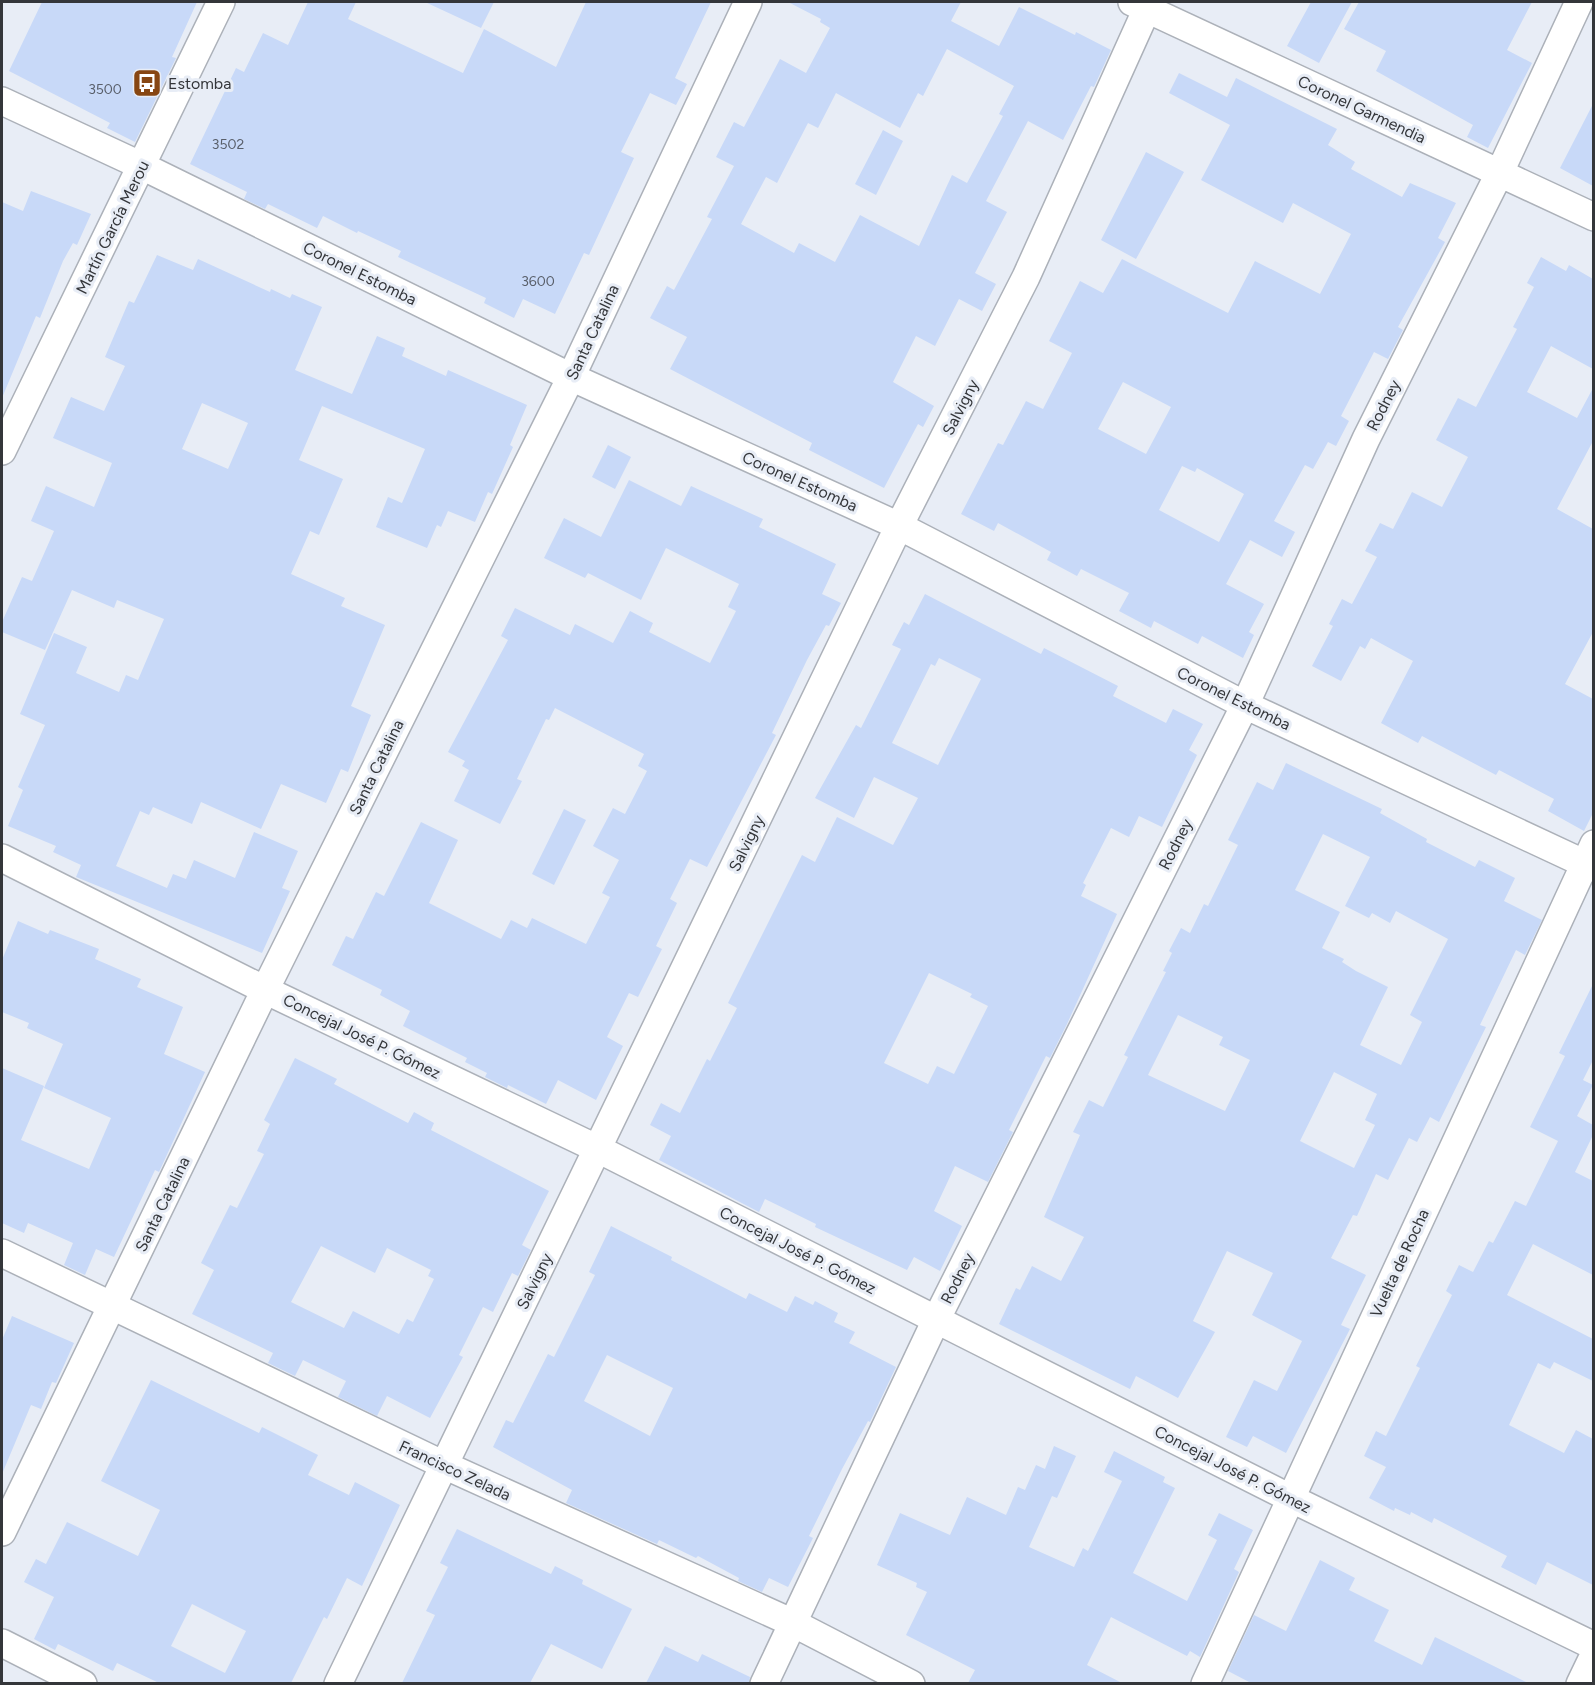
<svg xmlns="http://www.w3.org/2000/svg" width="1595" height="1685" font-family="Figtree,sans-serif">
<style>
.building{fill:#c8d9f8;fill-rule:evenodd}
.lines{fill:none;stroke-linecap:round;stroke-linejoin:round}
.minor-casing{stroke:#acb1b9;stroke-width:30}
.minor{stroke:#fff;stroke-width:27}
.labels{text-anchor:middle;stroke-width:6;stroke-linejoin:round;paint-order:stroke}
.number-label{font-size:14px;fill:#595f6a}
.poi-label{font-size:16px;fill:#34363a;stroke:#e8edf6;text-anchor:start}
.street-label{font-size:16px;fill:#34363a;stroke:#e8edf6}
</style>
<rect width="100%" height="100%" fill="#e8edf6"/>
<!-- building -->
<path class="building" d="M 42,2 L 197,2 L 172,57 L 176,58 L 135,142 L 107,128 L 110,123 L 9,71 Z
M 308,2 L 356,2 L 348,19 L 463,73 L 484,29 L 556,67 L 586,2 L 711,2 L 675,78 L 687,84 L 676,105 L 650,93 L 621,152 L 634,158 L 589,255 L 584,253 L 555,314 L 523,299 L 514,318 L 484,303 L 486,298 L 398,257 L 401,251 L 358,231 L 357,233 L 323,216 L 317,228 L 268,204 L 265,209 L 244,199 L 247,192 L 190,164 L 236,68 L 244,72 L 263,33 L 288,45 Z
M 425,2 L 494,2 L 481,28 Z
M 788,2 L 961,2 L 951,21 L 999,46 L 1019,7 L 1075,35 L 1076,32 L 1111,50 L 1094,87 L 1091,86 L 1063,140 L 1028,121 L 986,201 L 1007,212 L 975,273 L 996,284 L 982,311 L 959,299 L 935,346 L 916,336 L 893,382 L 934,406 L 923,427 L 918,424 L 884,488 L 809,450 L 812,443 L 670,369 L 687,337 L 650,318 L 667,286 L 674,290 L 712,219 L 707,217 L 734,166 L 716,157 L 734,122 L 744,127 L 780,59 L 806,73 L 830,28 L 820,22 L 821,19 ZM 947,49 L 1014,86 L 999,114 L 1003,116 L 967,183 L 952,175 L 919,246 L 860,215 L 835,262 L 799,243 L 794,253 L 741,224 L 766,177 L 777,183 L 808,123 L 818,128 L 836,93 L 900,128 L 918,93 L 923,96 Z
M 1311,2 L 1352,2 L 1319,63 L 1287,46 Z
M 1359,2 L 1532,2 L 1507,50 L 1532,63 L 1488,148 L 1467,137 L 1473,125 L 1376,71 L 1386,51 L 1344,29 Z
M 1179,73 L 1227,97 L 1236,78 L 1337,129 L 1328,145 L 1355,162 L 1351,169 L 1402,197 L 1410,183 L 1456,203 L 1438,238 L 1445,242 L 1398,327 L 1403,330 L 1388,359 L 1374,352 L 1341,416 L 1349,421 L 1336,446 L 1328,442 L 1313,469 L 1305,465 L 1274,521 L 1295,532 L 1282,557 L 1250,540 L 1226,584 L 1264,604 L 1249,632 L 1254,635 L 1243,658 L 1202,636 L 1198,644 L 1154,621 L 1151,628 L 1119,611 L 1129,593 L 1081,569 L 1077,576 L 1047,560 L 1051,552 L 998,523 L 994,531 L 961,514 L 998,443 L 1003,445 L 1026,401 L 1043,409 L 1072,353 L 1049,341 L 1080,281 L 1103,293 L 1122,259 L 1228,313 L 1255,261 L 1320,294 L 1351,234 L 1293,203 L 1283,223 L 1201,180 L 1230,125 L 1169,93 ZM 1123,382 L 1171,407 L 1146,454 L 1098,429 ZM 1182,466 L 1195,472 L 1197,468 L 1244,494 L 1219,542 L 1159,510 Z
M 1593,104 L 1593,186 L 1560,168 Z
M 883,130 L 903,141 L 876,195 L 855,184 Z
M 1146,152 L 1184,172 L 1136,259 L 1101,240 Z
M 31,191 L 91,214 L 77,245 L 73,243 L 63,261 L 40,318 L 36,316 L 2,398 L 2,202 L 23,211 Z
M 157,255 L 193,270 L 198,259 L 270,292 L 271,289 L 290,298 L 292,294 L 322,307 L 295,370 L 352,394 L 377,336 L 405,348 L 402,356 L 446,376 L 448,370 L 527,405 L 510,445 L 513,447 L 492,494 L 488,492 L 475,522 L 448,511 L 441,527 L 437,525 L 427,548 L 376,527 L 388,497 L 402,503 L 425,449 L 322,406 L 299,460 L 343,479 L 319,535 L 310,531 L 291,574 L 345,598 L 341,606 L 385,625 L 351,706 L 371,715 L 348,772 L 341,769 L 326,803 L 281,784 L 261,829 L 201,802 L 192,824 L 153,807 L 149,815 L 140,811 L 116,866 L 167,888 L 173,874 L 186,879 L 194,860 L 235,878 L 254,832 L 298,851 L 282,888 L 290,891 L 262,953 L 76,877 L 81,865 L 53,852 L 56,846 L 8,826 L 23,790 L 18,787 L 45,725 L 20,714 L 54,633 L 87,647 L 76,673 L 119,692 L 126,675 L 138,680 L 164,619 L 117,600 L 114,608 L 72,590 L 45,650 L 2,632 L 2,622 L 22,577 L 32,581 L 54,531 L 31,521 L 46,486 L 94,507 L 112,463 L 53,438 L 71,397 L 104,411 L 125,366 L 105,357 L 129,301 L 134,303 ZM 202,403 L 248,423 L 228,469 L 182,449 Z
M 1541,257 L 1566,271 L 1569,265 L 1593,279 L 1593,369 L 1551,346 L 1527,392 L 1577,418 L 1593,388 L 1593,441 L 1557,509 L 1593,529 L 1593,632 L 1565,684 L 1593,699 L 1593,813 L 1584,831 L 1548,811 L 1554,799 L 1499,770 L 1496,775 L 1422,736 L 1418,743 L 1381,723 L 1413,661 L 1371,638 L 1365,649 L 1360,646 L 1341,681 L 1312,666 L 1333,626 L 1329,624 L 1342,599 L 1352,604 L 1377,557 L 1365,551 L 1380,523 L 1393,529 L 1412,492 L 1442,507 L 1468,457 L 1436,440 L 1458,398 L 1476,407 L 1517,329 L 1513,327 L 1534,287 L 1527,283 Z
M 608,445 L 631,457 L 615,489 L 592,477 Z
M 629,480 L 681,506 L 691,486 L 763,519 L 759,527 L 836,564 L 822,594 L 841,603 L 829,626 L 826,625 L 807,660 L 772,733 L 776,735 L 707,867 L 690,859 L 670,899 L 677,903 L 656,946 L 662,949 L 638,997 L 629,993 L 607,1037 L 623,1046 L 596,1100 L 558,1080 L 546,1104 L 508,1085 L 507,1088 L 485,1077 L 487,1073 L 465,1062 L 467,1058 L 403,1026 L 410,1011 L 380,995 L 382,990 L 332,965 L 346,936 L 353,939 L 376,892 L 384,896 L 421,822 L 458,840 L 429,903 L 501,939 L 511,920 L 527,928 L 532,918 L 586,944 L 610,897 L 602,893 L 619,860 L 593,846 L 613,808 L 625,814 L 647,771 L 638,766 L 644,754 L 555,708 L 549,720 L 546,719 L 517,779 L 522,781 L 500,824 L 454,801 L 469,770 L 462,766 L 465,761 L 448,752 L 508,640 L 501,636 L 515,608 L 570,635 L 575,624 L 613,643 L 630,611 L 653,623 L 649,632 L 710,663 L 736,611 L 728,607 L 739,584 L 666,548 L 641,600 L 588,573 L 585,578 L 544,558 L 564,518 L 601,537 Z
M 925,594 L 1041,654 L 1044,648 L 1118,686 L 1113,696 L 1166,723 L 1173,709 L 1203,724 L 1189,750 L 1197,755 L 1162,827 L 1139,816 L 1129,837 L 1111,828 L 1083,883 L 1086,885 L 1081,896 L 1117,914 L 1067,1024 L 1050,1058 L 1046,1056 L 1009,1130 L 1013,1132 L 988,1182 L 955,1166 L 934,1211 L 962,1226 L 940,1271 L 914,1257 L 907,1270 L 815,1227 L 816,1224 L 765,1199 L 759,1212 L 659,1160 L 671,1136 L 650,1125 L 661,1103 L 680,1113 L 707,1059 L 710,1061 L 737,1008 L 728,1003 L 802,855 L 815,862 L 837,817 L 893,845 L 918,798 L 874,777 L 854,818 L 815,798 L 856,725 L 861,728 L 901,649 L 892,645 L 904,622 L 909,625 ZM 939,658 L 981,679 L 938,765 L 892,743 L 931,664 L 935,666 ZM 929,973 L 972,994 L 970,997 L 988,1006 L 954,1074 L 937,1066 L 928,1084 L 884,1063 Z
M 1286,763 L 1382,809 L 1380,813 L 1427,839 L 1426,842 L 1475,867 L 1479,860 L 1515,878 L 1504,901 L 1542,920 L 1525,955 L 1516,950 L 1480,1025 L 1486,1027 L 1439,1122 L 1430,1117 L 1417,1142 L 1409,1138 L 1388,1180 L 1376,1174 L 1357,1216 L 1353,1215 L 1331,1258 L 1366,1275 L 1341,1325 L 1350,1329 L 1286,1453 L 1253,1436 L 1247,1447 L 1226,1437 L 1254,1380 L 1277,1391 L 1302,1341 L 1252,1315 L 1273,1273 L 1227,1251 L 1193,1321 L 1215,1332 L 1178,1398 L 1136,1376 L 1130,1389 L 999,1324 L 1016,1288 L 1020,1290 L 1032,1266 L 1061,1281 L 1084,1237 L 1044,1217 L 1080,1135 L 1073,1132 L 1089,1100 L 1103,1107 L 1128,1057 L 1124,1055 L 1166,972 L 1163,971 L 1172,953 L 1169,951 L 1181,928 L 1190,933 L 1204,904 L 1208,906 L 1238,845 L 1228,840 L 1257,782 L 1273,790 ZM 1323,834 L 1370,857 L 1345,906 L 1369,918 L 1372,913 L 1390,923 L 1396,911 L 1448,939 L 1410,1015 L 1422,1022 L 1401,1065 L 1360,1045 L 1388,987 L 1356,971 L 1342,962 L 1344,959 L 1322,948 L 1340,912 L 1295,890 ZM 1178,1015 L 1223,1037 L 1219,1045 L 1250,1060 L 1225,1111 L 1148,1075 ZM 1334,1072 L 1377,1094 L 1365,1120 L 1375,1125 L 1354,1168 L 1300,1141 Z
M 564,809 L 586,820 L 554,885 L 532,874 Z
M 18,921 L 48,934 L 50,930 L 99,949 L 95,959 L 141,979 L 137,987 L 183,1007 L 164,1054 L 205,1072 L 159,1172 L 155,1170 L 114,1257 L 96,1249 L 85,1275 L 64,1265 L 73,1243 L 28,1223 L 24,1233 L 2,1223 L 2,1068 L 44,1086 L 21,1140 L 89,1169 L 111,1118 L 44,1088 L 63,1044 L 27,1028 L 29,1023 L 2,1012 L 2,960 Z
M 1593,984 L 1593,1060 L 1583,1080 L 1593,1085 L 1577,1116 L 1593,1125 L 1593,1135 L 1575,1172 L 1593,1181 L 1593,1275 L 1533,1244 L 1507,1295 L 1593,1339 L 1593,1381 L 1554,1362 L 1550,1369 L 1538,1363 L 1509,1425 L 1564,1453 L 1576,1430 L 1593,1439 L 1593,1585 L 1547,1562 L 1536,1585 L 1501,1567 L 1507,1556 L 1434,1518 L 1432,1523 L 1411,1512 L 1410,1515 L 1395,1508 L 1394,1511 L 1369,1498 L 1386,1467 L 1364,1456 L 1376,1431 L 1386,1436 L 1420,1368 L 1416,1366 L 1452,1295 L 1446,1291 L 1459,1265 L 1473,1272 L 1489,1241 L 1493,1243 L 1515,1201 L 1526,1206 L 1558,1141 L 1530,1127 L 1565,1056 L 1559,1053 Z
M 295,1058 L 337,1079 L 334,1084 L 408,1123 L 414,1112 L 434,1123 L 431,1130 L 549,1191 L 522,1245 L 531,1250 L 518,1276 L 512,1273 L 493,1312 L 483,1307 L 459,1355 L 463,1357 L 430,1418 L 387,1396 L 377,1416 L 338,1397 L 346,1381 L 303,1360 L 295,1376 L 268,1363 L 273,1353 L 192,1314 L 214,1270 L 201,1263 L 230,1205 L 237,1208 L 264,1154 L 257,1151 L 270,1124 L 264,1120 ZM 321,1246 L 375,1273 L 387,1248 L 431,1270 L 428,1276 L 434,1279 L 413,1322 L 407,1319 L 399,1334 L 353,1311 L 344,1328 L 291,1302 Z
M 611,1226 L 672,1257 L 671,1260 L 746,1299 L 749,1293 L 787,1312 L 795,1296 L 813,1305 L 815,1301 L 838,1313 L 834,1322 L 855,1332 L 849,1343 L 896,1367 L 870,1422 L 868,1421 L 842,1469 L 809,1536 L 813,1538 L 788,1587 L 769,1578 L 762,1592 L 738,1581 L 739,1578 L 698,1556 L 696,1558 L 659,1540 L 657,1544 L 566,1503 L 572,1490 L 493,1447 L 506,1420 L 513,1423 L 548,1354 L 554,1357 L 595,1275 L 589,1272 ZM 607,1355 L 673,1388 L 650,1436 L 584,1401 Z
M 12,1316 L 74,1343 L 56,1383 L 52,1382 L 41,1409 L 31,1405 L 2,1474 L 2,1340 Z
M 151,1380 L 259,1433 L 262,1427 L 318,1455 L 308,1475 L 349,1495 L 355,1482 L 400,1505 L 362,1586 L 347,1578 L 327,1619 L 324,1617 L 291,1683 L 159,1683 L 117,1663 L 113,1671 L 58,1644 L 55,1650 L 34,1639 L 54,1597 L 24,1582 L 36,1559 L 46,1564 L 67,1522 L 138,1556 L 160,1510 L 101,1481 ZM 192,1604 L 246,1631 L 225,1673 L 171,1646 Z
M 1054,1446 L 1076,1456 L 1057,1498 L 1052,1496 L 1029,1547 L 1074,1567 L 1083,1548 L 1088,1551 L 1122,1481 L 1104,1472 L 1114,1451 L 1165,1477 L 1163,1482 L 1175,1488 L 1133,1573 L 1187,1601 L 1217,1540 L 1208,1535 L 1219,1513 L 1253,1530 L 1234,1569 L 1239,1572 L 1200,1657 L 1190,1651 L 1187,1656 L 1111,1617 L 1087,1665 L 1122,1683 L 968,1683 L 975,1670 L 906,1635 L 927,1592 L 916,1587 L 917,1583 L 877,1565 L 900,1513 L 950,1535 L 967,1497 L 1006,1515 L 1018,1487 L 1025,1490 L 1036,1465 L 1045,1469 Z
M 457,1529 L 551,1574 L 555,1566 L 583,1580 L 582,1584 L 632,1609 L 602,1669 L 551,1644 L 530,1683 L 402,1683 L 435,1615 L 426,1611 L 448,1567 L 440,1563 Z
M 1320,1560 L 1355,1578 L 1349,1590 L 1389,1610 L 1374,1641 L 1422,1665 L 1435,1637 L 1528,1683 L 1251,1683 L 1228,1671 L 1254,1615 L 1286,1631 Z
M 665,1646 L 698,1662 L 702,1654 L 750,1677 L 749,1683 L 646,1683 Z"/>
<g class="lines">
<!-- minor casing -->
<g class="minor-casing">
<path id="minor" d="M 1132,2 L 1594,217
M 2,101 L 142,166 L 571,377 L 899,526 L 1245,705 L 1594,868
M 2,451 L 221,2
M 2,858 L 265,990 L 598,1149 L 1290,1498 L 1594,1646
M 2,1253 L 444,1465 L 793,1623 L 911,1684
M 2,1532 L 265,990 L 571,377 L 748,2
M 2,1643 L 83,1684
M 338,1684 L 899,526 L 1026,277 L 1150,2
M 764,1684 L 936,1320 L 1245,705 L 1366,439 L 1499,174 L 1579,2
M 1205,1684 L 1594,844
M 1580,1684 L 1594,1655"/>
</g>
<!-- minor -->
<use href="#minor" class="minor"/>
</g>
<!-- icons -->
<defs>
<g id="bus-square" transform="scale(1.5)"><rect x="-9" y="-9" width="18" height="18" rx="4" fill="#874612" stroke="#e8edf6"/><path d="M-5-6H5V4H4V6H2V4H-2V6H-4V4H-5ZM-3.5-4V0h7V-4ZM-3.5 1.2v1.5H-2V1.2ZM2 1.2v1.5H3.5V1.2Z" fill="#fff"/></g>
</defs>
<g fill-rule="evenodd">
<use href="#bus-square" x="147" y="83"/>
</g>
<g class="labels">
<!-- number labels -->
<g class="number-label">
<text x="105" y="94">3500</text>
<text x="228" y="149">3502</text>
<text x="538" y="286">3600</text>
</g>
<!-- poi labels -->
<g class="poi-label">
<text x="168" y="89">Estomba</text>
</g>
<!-- street labels -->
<g class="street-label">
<text transform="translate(1362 109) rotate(25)" y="6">Coronel Garmendia</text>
<text transform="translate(112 227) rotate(-64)" y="6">Martín García Merou</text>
<text transform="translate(360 273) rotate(26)" y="6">Coronel Estomba</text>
<text transform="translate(592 332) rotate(-65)" y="6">Santa Catalina</text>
<text transform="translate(1383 405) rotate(-63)" y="6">Rodney</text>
<text transform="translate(960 407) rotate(-63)" y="6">Salvigny</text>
<text transform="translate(800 481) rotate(24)" y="6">Coronel Estomba</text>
<text transform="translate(1234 698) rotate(26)" y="6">Coronel Estomba</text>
<text transform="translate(376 767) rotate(-64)" y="6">Santa Catalina</text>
<text transform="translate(746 843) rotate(-64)" y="6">Salvigny</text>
<text transform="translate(1175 844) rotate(-63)" y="6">Rodney</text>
<text transform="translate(362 1036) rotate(26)" y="6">Concejal José P. Gómez</text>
<text transform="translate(162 1204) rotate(-64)" y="6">Santa Catalina</text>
<text transform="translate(798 1250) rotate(27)" y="6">Concejal José P. Gómez</text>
<text transform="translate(1399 1263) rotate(-65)" y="6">Vuelta de Rocha</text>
<text transform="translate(957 1278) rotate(-63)" y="6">Rodney</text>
<text transform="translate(534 1281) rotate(-64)" y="6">Salvigny</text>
<text transform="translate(1233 1469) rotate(27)" y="6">Concejal José P. Gómez</text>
<text transform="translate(455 1470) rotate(25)" y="6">Francisco Zelada</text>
</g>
</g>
<!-- border -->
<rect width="1595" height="1685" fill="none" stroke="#34363a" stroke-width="6"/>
</svg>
